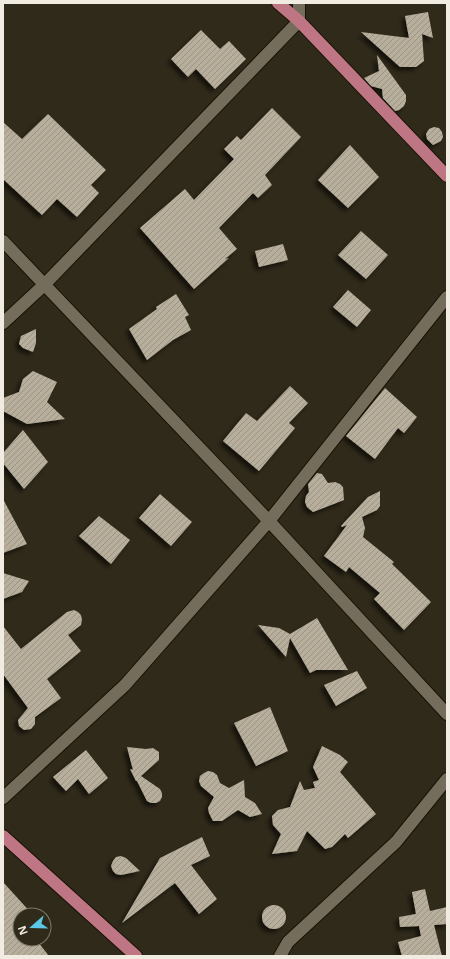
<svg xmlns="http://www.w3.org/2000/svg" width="450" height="959" font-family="'Open Sans',sans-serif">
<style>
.building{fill:url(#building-hatch);filter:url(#shadow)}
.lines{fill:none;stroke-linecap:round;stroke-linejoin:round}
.minor-casing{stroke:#181204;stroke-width:14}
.major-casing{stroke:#181204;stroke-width:14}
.minor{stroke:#756d5c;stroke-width:12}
.major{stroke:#bf7684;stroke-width:12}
</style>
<defs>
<pattern id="building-hatch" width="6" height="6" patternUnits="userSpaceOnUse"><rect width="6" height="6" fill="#b7ae9c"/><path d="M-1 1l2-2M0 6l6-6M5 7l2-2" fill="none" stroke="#9b9486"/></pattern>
<filter id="shadow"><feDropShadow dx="-3.5" dy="3.5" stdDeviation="2" flood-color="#0009"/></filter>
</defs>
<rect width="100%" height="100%" fill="#302a1a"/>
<!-- building -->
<path class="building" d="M 428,12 L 433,38 L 422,34 L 424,61 L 416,67 L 400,67 L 361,32 L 409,38 L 405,16 Z
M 201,30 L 220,49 L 229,41 L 246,59 L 215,89 L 196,69 L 188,77 L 171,59 Z
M 377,55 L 406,95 L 406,101 L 404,106 L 399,110 L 395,111 L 383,98 L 382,89 L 371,86 L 364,78 L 379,71 Z
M 272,108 L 301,137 L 265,175 L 272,185 L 258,198 L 253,193 L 219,228 L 237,249 L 225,259 L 229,258 L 194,289 L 140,228 L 185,189 L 194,200 L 234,159 L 224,149 L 237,136 L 241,140 Z
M 48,114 L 106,170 L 91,185 L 99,193 L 77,217 L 57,199 L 42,215 L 3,179 L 3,122 L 22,139 Z
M 434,127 L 439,128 L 442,132 L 443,137 L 441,141 L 433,145 L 427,139 L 426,134 L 429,129 Z
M 350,145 L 379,177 L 348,208 L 318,180 Z
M 361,231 L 388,255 L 366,279 L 338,255 Z
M 283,244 L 288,260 L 259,267 L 255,251 Z
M 348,290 L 371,310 L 357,327 L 333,307 Z
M 176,294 L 189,315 L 185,317 L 191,330 L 173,340 L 147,360 L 129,329 L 157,309 L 156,307 Z
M 36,329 L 36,343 L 33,352 L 23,348 L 19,344 L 21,336 Z
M 33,371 L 57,382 L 47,402 L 65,419 L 27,424 L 3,411 L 3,398 L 19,392 L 23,379 Z
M 290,386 L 308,403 L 289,423 L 295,428 L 259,471 L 223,441 L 246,413 L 257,421 Z
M 385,388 L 417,417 L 404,433 L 398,428 L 375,459 L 346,436 Z
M 23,430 L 48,462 L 24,489 L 3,463 L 3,453 Z
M 317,473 L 322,474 L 328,483 L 335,482 L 340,484 L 343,487 L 344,500 L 313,512 L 307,507 L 305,502 L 306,496 L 309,492 L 308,484 Z
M 380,491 L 380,506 L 377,510 L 362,517 L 365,528 L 363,537 L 394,562 L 392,564 L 431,602 L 404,630 L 374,599 L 380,593 L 349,567 L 346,572 L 324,556 L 347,525 L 342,527 L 341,526 L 368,497 Z
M 160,494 L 192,522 L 171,546 L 139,518 Z
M 3,499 L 27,544 L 3,553 Z
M 99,516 L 130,540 L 111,564 L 79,536 Z
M 3,573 L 29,581 L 22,592 L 3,599 Z
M 74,610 L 78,612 L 81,615 L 82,620 L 81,625 L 68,635 L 81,651 L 47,679 L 61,698 L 35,717 L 35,724 L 31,729 L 24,730 L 19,726 L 18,720 L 28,708 L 3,674 L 3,626 L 21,649 L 67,612 Z
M 317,618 L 348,670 L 316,670 L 310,673 L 290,638 L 286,657 L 258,625 L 279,628 L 290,634 Z
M 357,671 L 367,688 L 336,706 L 324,685 Z
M 270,707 L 288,751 L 256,766 L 234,723 Z
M 322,746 L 340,755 L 348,762 L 340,772 L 376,814 L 348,838 L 345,834 L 332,847 L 325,849 L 307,831 L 297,851 L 272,854 L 281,834 L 273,825 L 272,816 L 278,810 L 290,807 L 300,781 L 304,790 L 315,788 L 313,782 L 319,780 L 313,767 Z
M 127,747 L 146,749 L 153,748 L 159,752 L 159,760 L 141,776 L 160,789 L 162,793 L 162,797 L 160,801 L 156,803 L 151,803 L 147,801 L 137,781 L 136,781 L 130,769 L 133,770 Z
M 86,750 L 108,778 L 89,794 L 78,779 L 66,791 L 53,777 Z
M 208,771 L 213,772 L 217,775 L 220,783 L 229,788 L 244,780 L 245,797 L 255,803 L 262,814 L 250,817 L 238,810 L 222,821 L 213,821 L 209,813 L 208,808 L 214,797 L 201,786 L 199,781 L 200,776 L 204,773 Z
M 202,837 L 210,856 L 191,865 L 217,899 L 199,914 L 175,883 L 122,923 L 160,858 Z
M 121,856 L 126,858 L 140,871 L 121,875 L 116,874 L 113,871 L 111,866 L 113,861 L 116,857 Z
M 3,882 L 33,915 L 20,915 L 20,939 L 42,939 L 38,942 L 49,956 L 3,956 Z
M 425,889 L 430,911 L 447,907 L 447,924 L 434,925 L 442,956 L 402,956 L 398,942 L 421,936 L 419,926 L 400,927 L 399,917 L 416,914 L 412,892 Z
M262 917a12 12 0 1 1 24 0a12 12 0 1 1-24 0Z"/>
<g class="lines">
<!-- minor casing -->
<g class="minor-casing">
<path id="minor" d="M 3,241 L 269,521 L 447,714
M 3,323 L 44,285 L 299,21 L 299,3
M 3,798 L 125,685 L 269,521 L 447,297
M 280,956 L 288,942 L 396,842 L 447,779"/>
</g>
<!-- major casing -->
<g class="major-casing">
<path id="major" d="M 278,3 L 299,21 L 447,176
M 3,836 L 136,956"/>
</g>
<!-- minor -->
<use href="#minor" class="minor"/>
<!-- major -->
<use href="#major" class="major"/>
</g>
<!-- border -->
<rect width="450" height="959" fill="none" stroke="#f0ece2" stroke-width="8"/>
<!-- north arrow -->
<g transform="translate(32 927) rotate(250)"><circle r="19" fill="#302a1a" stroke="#7d786a"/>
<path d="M0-3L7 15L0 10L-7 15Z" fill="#5ac8e6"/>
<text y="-6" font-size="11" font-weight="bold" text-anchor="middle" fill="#f0ece2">N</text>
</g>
</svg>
